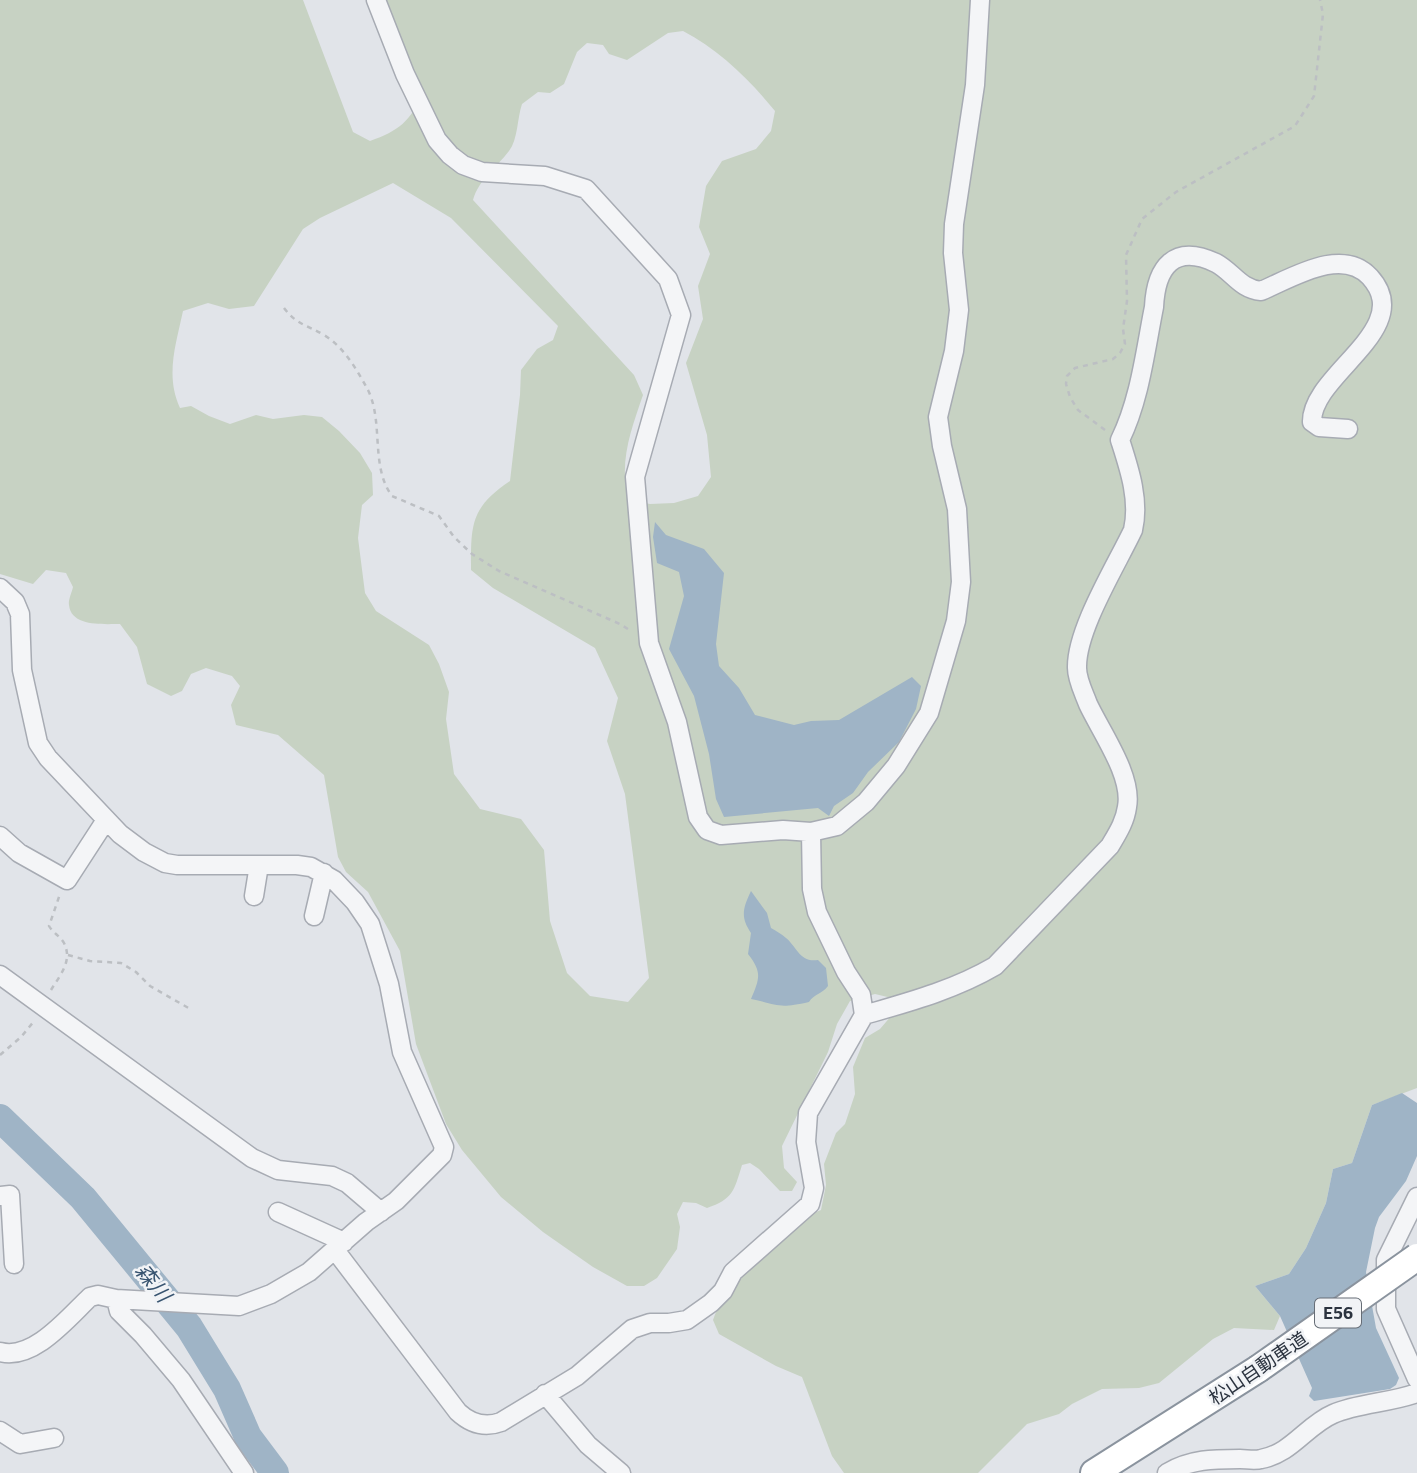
<svg xmlns="http://www.w3.org/2000/svg" width="1417" height="1473" font-family="'Titillium Web','Noto Sans JP',sans-serif">
<style>
.green{fill:#c7d2c3;fill-rule:evenodd}
.water{fill:#9fb4c6}
.lines{fill:none;stroke-linecap:round;stroke-linejoin:round}
.river{stroke:#9fb4c6;stroke-width:28}
.minor-casing{stroke:#a7abb3;stroke-width:21}
.highway-casing{stroke:#8a939e;stroke-width:30}
.path{stroke:#bcbfc3;stroke-width:2.5;stroke-dasharray:5 5;stroke-linecap:butt}
.minor{stroke:#f4f5f7;stroke-width:18}
.highway{stroke:#fff;stroke-width:26}
.highway-bridge-casing{stroke:#8a939e;stroke-width:30;stroke-linecap:butt}
.highway-bridge{stroke:#fff;stroke-width:26}
.labels{text-anchor:middle;stroke-width:5;stroke-linejoin:round;paint-order:stroke}
.shield{fill:#f1f3f6;stroke:#666d76;stroke-width:2}
.shield-label{font-size:18px;font-weight:bold;fill:#2b333f}
.street-label{font-size:19px;fill:#2b333f;stroke:#f1f3f6}
.water-label{font-size:21px;font-style:italic;fill:#385470;stroke:#f1f3f6}
</style>
<rect width="100%" height="100%" fill="#e1e4e9"/>
<!-- green -->
<path class="green" d="M 0,0 L 303,0 L 353,132 L 370,141 C 399,131 410,121 423,94 L 386,0 L 1417,0 L 1417,1088 L 1372,1105 L 1352,1163 L 1333,1169 L 1326,1203 L 1306,1248 L 1289,1274 L 1255,1286 L 1280,1316 L 1274,1330 L 1234,1328 L 1213,1339 L 1159,1383 L 1139,1388 L 1102,1389 L 1072,1404 L 1059,1414 L 1027,1424 L 978,1473 L 844,1473 L 832,1456 L 802,1377 L 776,1366 L 719,1334 L 713,1320 C 724,1285 787,1224 821,1210 L 826,1185 L 824,1164 L 836,1133 L 845,1124 L 855,1094 L 853,1067 L 865,1038 L 880,1029 L 898,1008 L 896,999 L 875,994 L 850,1001 L 837,1024 L 828,1052 L 782,1146 L 784,1168 L 797,1182 L 792,1191 L 780,1191 L 759,1169 L 750,1163 L 742,1165 C 734,1191 733,1199 707,1208 L 696,1203 L 683,1202 L 677,1214 L 680,1227 L 677,1249 L 657,1278 L 644,1286 L 627,1286 L 593,1267 L 543,1232 L 501,1197 L 462,1150 L 446,1124 L 416,1044 L 400,951 L 368,892 L 346,872 L 338,857 L 324,775 L 278,735 L 236,725 L 231,705 L 240,686 L 232,676 L 206,668 L 191,674 L 182,691 L 171,696 L 147,684 L 137,647 L 120,624 C 104,624 71,627 69,605 C 68,600 72,592 73,587 L 66,573 L 46,570 L 33,584 L 0,574 ZM 683,31 C 718,49 750,80 775,111 L 771,131 L 756,149 L 722,161 L 706,186 L 699,227 L 710,254 L 698,286 L 703,319 L 686,363 L 707,435 L 711,477 L 698,496 L 674,503 L 650,504 L 629,500 C 618,464 631,430 643,395 L 634,375 L 473,200 C 479,179 496,168 509,151 C 518,139 517,119 522,104 L 538,92 L 550,93 L 564,84 L 577,52 L 587,43 L 603,45 L 609,54 L 627,60 L 668,33 ZM 393,183 L 451,218 L 558,326 L 553,340 L 537,349 L 521,370 L 520,395 L 510,481 C 470,508 471,525 471,570 L 493,588 L 595,648 L 618,698 L 607,741 L 625,794 L 649,978 L 628,1002 L 590,996 L 567,973 L 550,921 L 544,850 L 521,819 L 480,809 L 454,774 L 446,719 L 449,692 L 439,664 L 429,645 L 376,611 L 365,593 L 358,538 L 362,505 L 373,495 L 372,473 L 360,453 L 339,431 L 322,417 L 304,415 L 273,419 L 256,415 L 230,424 L 209,416 L 191,406 L 180,408 C 165,376 176,344 183,311 L 208,303 L 229,309 L 254,306 L 303,229 L 320,218 Z"/>
<!-- water -->
<path class="water" d="M 655,522 L 666,535 L 704,549 L 724,573 L 716,644 L 719,666 L 739,688 L 755,715 L 794,725 L 811,721 L 839,720 L 912,677 L 921,686 L 916,709 L 899,742 L 868,772 L 853,793 L 834,806 L 829,816 L 818,808 L 724,817 L 716,799 L 709,754 L 694,696 L 669,649 L 684,596 L 679,572 L 657,563 L 653,537 Z
M 751,891 L 767,913 L 771,928 C 776,931 782,934 786,938 C 797,947 800,963 818,960 L 826,968 L 828,986 C 822,994 814,994 809,1002 C 778,1009 779,1005 751,999 C 760,978 762,972 748,954 L 751,933 C 740,917 743,908 751,891 Z
M 1402,1093 L 1417,1103 L 1417,1156 L 1406,1181 L 1379,1217 L 1375,1228 L 1366,1272 L 1376,1328 L 1399,1378 L 1396,1385 L 1390,1389 L 1314,1401 L 1309,1396 L 1312,1388 L 1280,1316 L 1255,1286 L 1289,1274 L 1306,1248 L 1326,1203 L 1333,1169 L 1352,1163 L 1372,1105 Z"/>
<g class="lines">
<!-- river -->
<path class="river" d="M 0,1118 L 83,1198 L 189,1327 L 227,1389 L 248,1437 L 275,1473"/>
<!-- minor casing -->
<g class="minor-casing">
<path id="minor" d="M 376,0 L 405,74 L 437,140 L 450,155 L 463,165 L 482,172 L 545,176 L 586,189 L 668,279 L 681,315 L 635,477 L 649,643 L 677,722 L 698,817 L 707,830 L 721,835 L 783,830 L 811,832 L 837,826 L 866,802 L 896,766 L 929,713 L 956,621 L 961,582 L 957,509 L 942,446 L 938,417 L 954,351 L 959,310 L 953,253 L 954,224 L 975,85 L 980,0
M 0,588 L 15,602 L 20,614 L 22,670 L 38,743 L 48,758 L 120,834 L 144,852 L 165,863 L 177,865 L 297,865 L 311,867 L 334,880 L 355,902 L 370,924 L 389,984 L 402,1052 L 444,1147 L 442,1155 L 396,1201 L 366,1222 L 309,1272 L 271,1294 L 239,1306 L 116,1299 L 98,1295 L 90,1297 C 68,1318 33,1361 0,1352
M 0,836 L 19,853 L 67,880 L 106,820
M 254,896 L 259,865
M 314,916 L 324,873
M 0,975 L 252,1158 L 278,1170 L 332,1176 L 347,1183 L 381,1212
M 864,1015 C 909,1002 954,990 995,966 L 1110,846 C 1117,834 1125,822 1127,807 C 1133,776 1101,732 1088,704 C 1084,693 1077,680 1077,668 C 1076,630 1116,566 1133,530 C 1140,500 1129,468 1120,440 C 1140,399 1145,352 1154,307 C 1156,267 1174,243 1216,263 C 1233,272 1240,289 1261,291 C 1292,278 1342,246 1370,277 C 1417,329 1311,374 1312,422 L 1319,427 L 1348,429
M 0,1196 L 10,1195 L 14,1264
M 1417,1197 L 1386,1260 L 1386,1309 L 1417,1379
M 278,1212 L 344,1242
M 335,1250 L 458,1412 C 471,1424 485,1428 501,1422 L 577,1376 L 632,1329 L 650,1323 L 669,1323 L 687,1320 L 711,1303 L 723,1291 L 733,1272 L 810,1204 L 814,1188 L 806,1142 L 808,1113 L 864,1015 L 861,995 L 846,972 L 817,912 L 812,889 L 811,832
M 116,1299 L 119,1311 L 143,1335 L 181,1380 L 244,1473
M 545,1394 L 588,1445 L 621,1473
M 0,1431 L 20,1444 L 54,1438
M 1167,1473 C 1191,1459 1213,1459 1240,1459 C 1246,1459 1255,1461 1261,1459 C 1291,1454 1307,1425 1333,1414 C 1358,1403 1390,1403 1417,1393"/>
</g>
<!-- highway casing -->
<g class="highway-casing">
<path id="highway" d="M 1094,1473 L 1258,1369"/>
</g>
<!-- path -->
<path class="path" d="M 284,308 C 297,325 307,325 324,335 C 344,347 357,370 368,390 C 384,423 370,466 392,496 L 439,516 L 454,537 L 472,554 L 499,571 L 620,624 L 631,631
M 1105,430 L 1078,410 L 1070,397 L 1066,384 L 1067,376 L 1075,368 L 1113,359 L 1120,353 L 1125,344 L 1123,329 L 1127,301 L 1126,255 L 1142,219 L 1176,192 L 1295,126 L 1314,96 L 1323,14 L 1320,0
M 68,955 L 90,961 L 121,963 L 136,972 L 150,986 L 192,1010
M 51,990 C 60,975 73,961 64,943 C 60,936 53,933 49,926 L 60,894
M 0,1055 L 21,1037 L 35,1020"/>
<!-- minor -->
<use href="#minor" class="minor"/>
<!-- highway -->
<use href="#highway" class="highway"/>
<!-- highway-bridge casing -->
<g class="highway-bridge-casing">
<path id="highway-bridge" d="M 1258,1369 L 1417,1257"/>
</g>
<!-- highway-bridge -->
<use href="#highway-bridge" class="highway-bridge"/>
</g>
<g class="labels">
<!-- shield labels -->
<rect class="shield" x="1315" y="1298.5" width="46" height="29" rx="5"/>
<g class="shield-label">
<text x="1338" y="1319">E56</text>
</g>
<!-- street labels -->
<g class="street-label">
<text transform="translate(1258 1368) rotate(-34)" y="7">松山自動車道</text>
</g>
<!-- water labels -->
<g class="water-label">
<text transform="translate(153 1283) rotate(51)" y="7">森川</text>
</g>
</g>
</svg>
